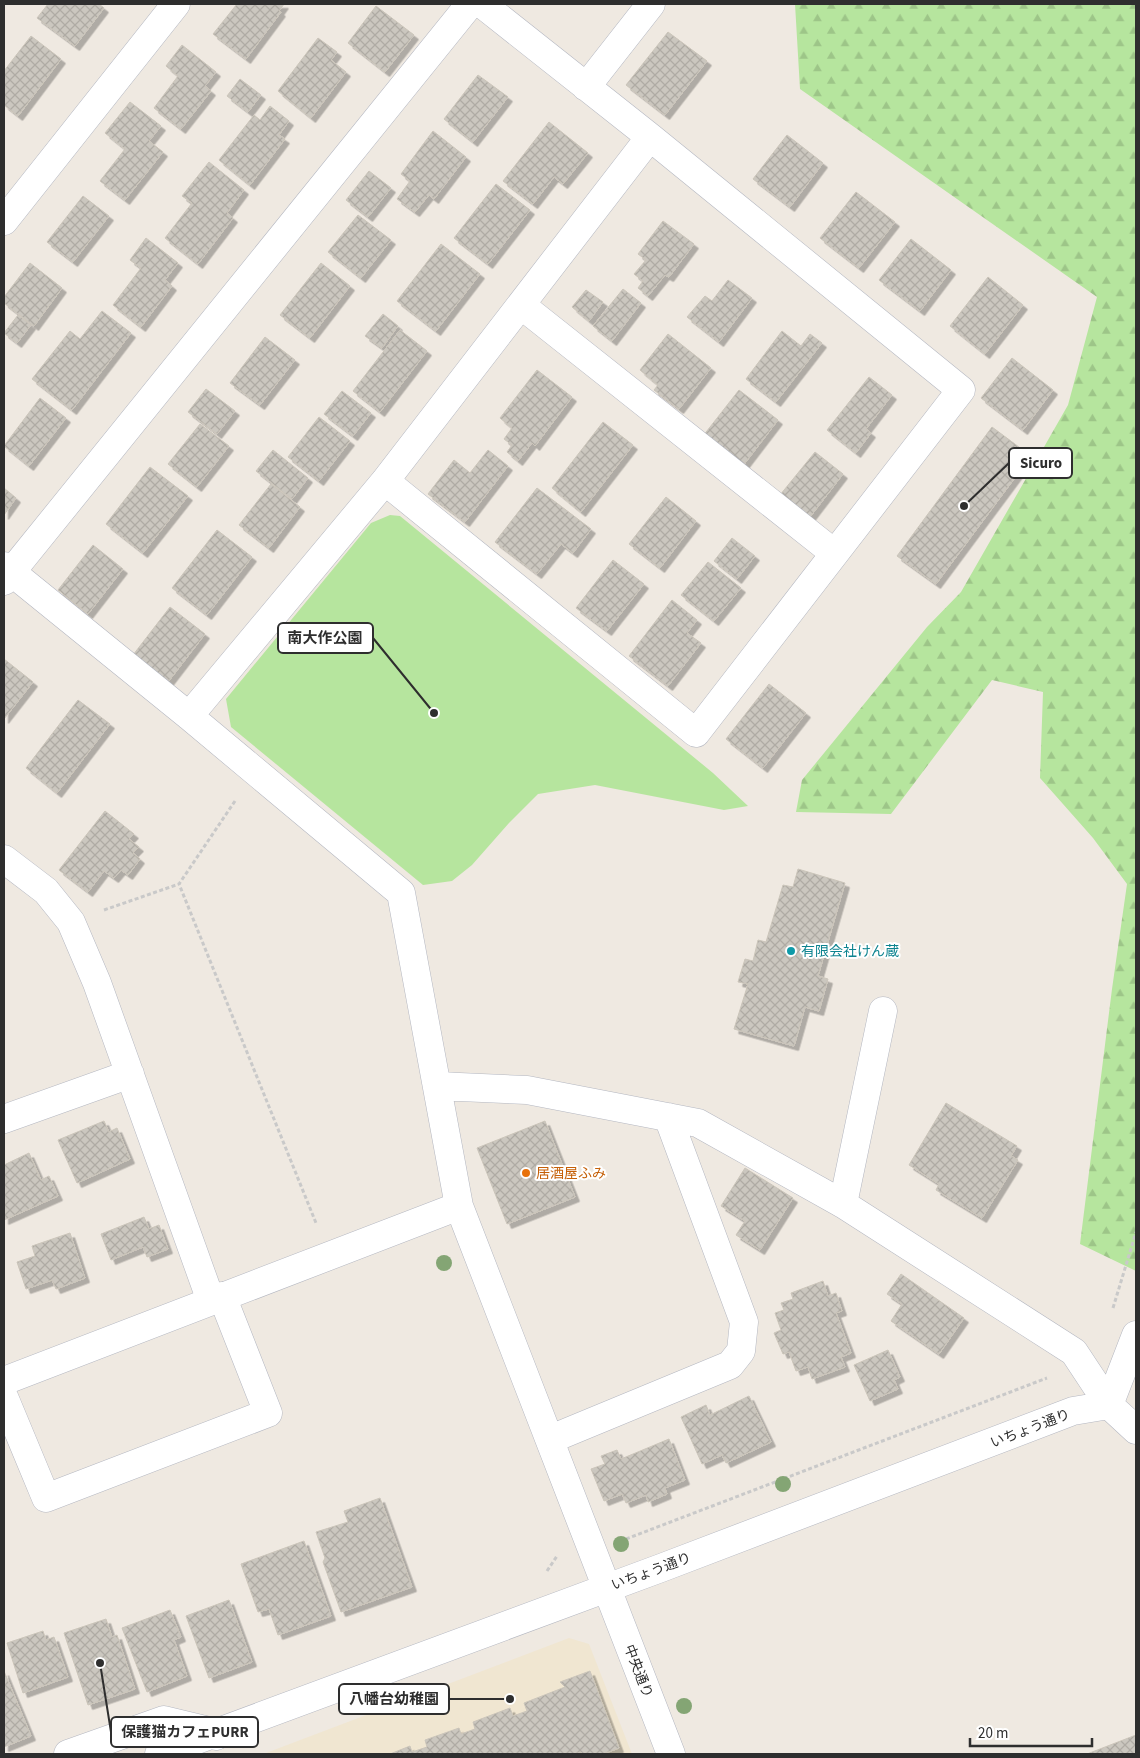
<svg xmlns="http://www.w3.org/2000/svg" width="1140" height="1758" font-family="'Source Sans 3','Noto Sans JP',sans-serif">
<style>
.education{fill:#f0e6d1}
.forest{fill:url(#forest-firs)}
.park{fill:#b6e59e}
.building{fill:url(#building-cross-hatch);stroke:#cbc5ba;filter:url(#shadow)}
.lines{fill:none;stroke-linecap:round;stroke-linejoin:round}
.minor-casing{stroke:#b4b7c1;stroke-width:29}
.path{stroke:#c9c9c9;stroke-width:3;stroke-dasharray:4 2.5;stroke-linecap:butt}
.minor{stroke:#fff;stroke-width:28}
.tree{fill:#84a574}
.culture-dot{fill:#0f9aa8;stroke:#fff;stroke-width:2}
.food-dot{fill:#e8710a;stroke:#fff;stroke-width:2}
.labels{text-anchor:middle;stroke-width:4;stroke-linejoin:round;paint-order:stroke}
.culture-label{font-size:14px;fill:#0d838f;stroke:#fff;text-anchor:start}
.food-label{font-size:14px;fill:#c56008;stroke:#fff;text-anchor:start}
.street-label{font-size:14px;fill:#2e2e2e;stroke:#fff}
.leader{fill:none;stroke:#2e2e2e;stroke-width:2}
.callout-dot{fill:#2e2e2e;stroke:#fff;stroke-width:2}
.callout{fill:#fff;stroke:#2e2e2e;stroke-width:2}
.callout-label{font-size:15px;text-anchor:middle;font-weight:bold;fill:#2e2e2e}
</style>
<defs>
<pattern id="forest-firs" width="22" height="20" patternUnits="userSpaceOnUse" patternTransform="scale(1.25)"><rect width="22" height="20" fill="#b6e59e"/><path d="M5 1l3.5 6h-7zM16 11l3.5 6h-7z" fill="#9dc588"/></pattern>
<pattern id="building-cross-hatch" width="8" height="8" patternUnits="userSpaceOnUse" patternTransform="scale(1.25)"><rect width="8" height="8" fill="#cbc7bf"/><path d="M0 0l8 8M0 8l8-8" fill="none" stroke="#afaba4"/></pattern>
<filter id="shadow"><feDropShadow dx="4.5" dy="4.5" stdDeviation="0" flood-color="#0004"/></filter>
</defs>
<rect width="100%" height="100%" fill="#efe9e1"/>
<!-- education -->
<path class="education" d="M 569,1638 L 589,1644 L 632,1754 L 266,1753 Z"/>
<!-- forest -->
<path class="forest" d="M 795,4 L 1136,4 L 1136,1271 L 1080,1244 L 1112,989 L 1127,884 L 1093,838 L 1040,778 L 1043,692 L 992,680 L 891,814 L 796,812 L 802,780 L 927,627 L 961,592 L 1068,405 L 1097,297 L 800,89 Z"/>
<!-- park -->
<path class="park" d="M 390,515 L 400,516 L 713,773 L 748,806 L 724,810 L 595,785 L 538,794 L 509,823 L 472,865 L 452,881 L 423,885 L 231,727 L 226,699 L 371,523 Z"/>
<!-- building -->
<path class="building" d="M 48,4 L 99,4 L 104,8 L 75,46 L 37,18 Z
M 237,4 L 284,4 L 279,11 L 281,12 L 246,59 L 213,34 Z
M 376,6 L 414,35 L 385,72 L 348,43 Z
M 668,32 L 707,61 L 665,115 L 626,85 Z
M 31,36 L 61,59 L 18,116 L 4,105 L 4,71 Z
M 318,38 L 337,52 L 331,60 L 346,72 L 311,118 L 278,91 Z
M 182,45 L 216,72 L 205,86 L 211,91 L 181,129 L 154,108 L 178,76 L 166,66 Z
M 478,75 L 508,97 L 473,142 L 444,119 Z
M 240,79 L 261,95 L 248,112 L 227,96 Z
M 130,102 L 161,126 L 149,141 L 163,152 L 125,200 L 100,181 L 125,149 L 105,133 Z
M 270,106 L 289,121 L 279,135 L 285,139 L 250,185 L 219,160 L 254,115 L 260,120 Z
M 549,122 L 588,153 L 563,184 L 554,177 L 533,204 L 503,181 Z
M 433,131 L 466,157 L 434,199 L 429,195 L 415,212 L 397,199 L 410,181 L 401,174 Z
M 787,135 L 823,163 L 790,207 L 753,179 Z
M 209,162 L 244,190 L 227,213 L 233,218 L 198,264 L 165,238 L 192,203 L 182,196 Z
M 369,171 L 391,188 L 368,217 L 346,200 Z
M 496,184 L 530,210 L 488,264 L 454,238 Z
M 856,192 L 895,222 L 859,268 L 820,238 Z
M 83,196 L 109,216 L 73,262 L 47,242 Z
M 358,215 L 391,240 L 361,278 L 328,252 Z
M 663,221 L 694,244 L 669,277 L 665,275 L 648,296 L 638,288 L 643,281 L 634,274 L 646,260 L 638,254 Z
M 146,238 L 178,263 L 165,280 L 172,286 L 141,327 L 113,305 L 141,268 L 130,260 Z
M 911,239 L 951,270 L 920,311 L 879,280 Z
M 441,244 L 480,274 L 436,331 L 397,301 Z
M 30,263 L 62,288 L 34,326 L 4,303 L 4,297 Z
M 321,263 L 350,286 L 310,338 L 280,315 Z
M 988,277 L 1023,305 L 985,354 L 950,326 Z
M 728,280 L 752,298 L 719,342 L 687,317 L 705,296 L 712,301 Z
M 623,289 L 641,303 L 612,341 L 593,326 Z
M 586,290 L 603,302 L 589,321 L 572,307 Z
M 102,311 L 131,333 L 72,410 L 32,379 L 70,331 L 80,339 Z
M 383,314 L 398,326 L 382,348 L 365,336 Z
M 18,315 L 31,325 L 17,343 L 4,333 Z
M 400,330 L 427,351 L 380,412 L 353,391 Z
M 782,331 L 801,346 L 810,334 L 822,343 L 776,402 L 746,379 Z
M 668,334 L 711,368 L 679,409 L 654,390 L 658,385 L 640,370 Z
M 265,337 L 295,360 L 260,405 L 230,383 Z
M 1012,358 L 1053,390 L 1023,430 L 981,398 Z
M 537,370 L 572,397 L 535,446 L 532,443 L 518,461 L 507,452 L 512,445 L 504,439 L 512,428 L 500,418 Z
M 869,377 L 892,395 L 866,429 L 871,433 L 856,453 L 827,430 Z
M 206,389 L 235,411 L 217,434 L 188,412 Z
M 739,390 L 778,420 L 742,467 L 703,436 Z
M 342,391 L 371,413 L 353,436 L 324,414 Z
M 40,398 L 66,418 L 29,466 L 4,446 Z
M 319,417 L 350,441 L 319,481 L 288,457 Z
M 603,422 L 633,445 L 581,512 L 552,488 Z
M 200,424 L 229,446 L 197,487 L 168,464 Z
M 992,427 L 1031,456 L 936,584 L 897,556 Z
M 273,450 L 308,478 L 292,499 L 256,471 Z
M 488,450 L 508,466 L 465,522 L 428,494 L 454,460 L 470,473 Z
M 815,452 L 843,474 L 810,517 L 780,495 Z
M 150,467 L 188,496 L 143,553 L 106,524 Z
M 271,484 L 300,507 L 269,548 L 239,525 Z
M 4,488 L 16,498 L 4,515 Z
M 537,488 L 591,529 L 573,553 L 561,544 L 537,574 L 495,542 Z
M 666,497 L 696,521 L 660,568 L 629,544 Z
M 217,530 L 252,557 L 207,615 L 172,588 Z
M 732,538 L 755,556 L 737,579 L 714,561 Z
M 93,545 L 123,569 L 88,614 L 58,590 Z
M 613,560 L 644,584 L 607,631 L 576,608 Z
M 708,562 L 741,588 L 714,621 L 681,595 Z
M 672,600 L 697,620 L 687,633 L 701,643 L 668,686 L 629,656 Z
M 170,607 L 205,634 L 168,682 L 133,655 Z
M 4,659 L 33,682 L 4,719 Z
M 769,684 L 806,713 L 763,768 L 726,739 Z
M 78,700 L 110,724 L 57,793 L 26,768 Z
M 105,811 L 134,834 L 129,839 L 139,847 L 133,853 L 140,859 L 128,875 L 121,870 L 114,878 L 104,871 L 88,892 L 59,870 Z
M 798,869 L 845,883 L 818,976 L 828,979 L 819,1011 L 805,1007 L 794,1046 L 734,1029 L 748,984 L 738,982 L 745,959 L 753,961 L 758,940 L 766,942 L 783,885 L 793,887 Z
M 946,1103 L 1017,1146 L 1011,1156 L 1018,1160 L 982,1218 L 936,1190 L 939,1184 L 909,1165 Z
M 104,1121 L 109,1132 L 117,1128 L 130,1159 L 77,1183 L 58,1140 Z
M 545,1121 L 575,1197 L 507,1224 L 477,1148 Z
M 29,1153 L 41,1180 L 49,1176 L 58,1196 L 4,1220 L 4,1165 Z
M 745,1168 L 793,1198 L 760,1250 L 736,1235 L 745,1221 L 721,1206 Z
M 144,1217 L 149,1229 L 159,1225 L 168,1249 L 147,1257 L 143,1247 L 111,1260 L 101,1234 Z
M 70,1233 L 85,1278 L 56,1289 L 52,1280 L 26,1289 L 17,1262 L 35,1256 L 32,1246 Z
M 901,1274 L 964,1318 L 939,1354 L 891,1321 L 902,1304 L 887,1294 Z
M 823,1281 L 828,1296 L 836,1293 L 842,1311 L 836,1313 L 851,1353 L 841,1357 L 845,1367 L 812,1379 L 808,1367 L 796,1371 L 789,1352 L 783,1354 L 774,1333 L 781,1330 L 775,1313 L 784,1310 L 781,1303 L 793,1299 L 791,1293 Z
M 888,1350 L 900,1377 L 894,1380 L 898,1389 L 870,1401 L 854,1365 Z
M 749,1396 L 771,1442 L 726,1463 L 722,1455 L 702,1464 L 681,1417 L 706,1405 L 710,1415 Z
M 669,1439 L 685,1480 L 665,1488 L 667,1494 L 648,1502 L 646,1495 L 626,1503 L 622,1494 L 604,1501 L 591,1469 L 605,1464 L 601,1456 L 617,1450 L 621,1459 Z
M 380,1498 L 412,1587 L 341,1612 L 323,1562 L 325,1558 L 316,1532 L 348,1522 L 344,1511 Z
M 304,1541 L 331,1616 L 278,1635 L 269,1609 L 258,1612 L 241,1564 Z
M 229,1600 L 252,1662 L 209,1678 L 186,1616 Z
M 170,1610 L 181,1637 L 174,1640 L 187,1676 L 147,1692 L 122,1628 Z
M 106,1619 L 112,1637 L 117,1635 L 135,1689 L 88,1705 L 64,1633 Z
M 43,1631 L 46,1640 L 54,1637 L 68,1677 L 23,1693 L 7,1643 Z
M 4,1671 L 31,1736 L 4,1747 Z
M 590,1671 L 619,1748 L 603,1754 L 582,1754 L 581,1752 L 575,1754 L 390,1754 L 410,1746 L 412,1752 L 427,1747 L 425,1740 L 459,1728 L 461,1734 L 475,1729 L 473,1722 L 510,1708 L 513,1716 L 527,1711 L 524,1703 L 565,1687 L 560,1682 Z
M 1136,1735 L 1136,1754 L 1087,1754 Z"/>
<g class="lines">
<!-- minor casing -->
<g class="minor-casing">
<path id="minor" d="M 586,87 L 651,4
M 4,221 L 176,4
M 521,305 L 834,553
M 385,481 L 696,733 L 961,390 L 650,137 L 482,4
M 4,566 L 189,716 L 401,893 L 459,1206 L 671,1754
M 4,581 L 470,4
M 189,716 L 385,481 L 650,137
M 4,859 L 46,891 L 71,922 L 97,983 L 211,1301
M 437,1086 L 527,1090 L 698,1123 L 843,1204 L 1074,1352 L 1109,1405 L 1136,1430
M 4,1119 L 130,1074
M 843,1204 L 883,1011
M 4,1381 L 459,1206
M 4,1397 L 46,1498 L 268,1413 L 222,1296
M 1109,1405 L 1136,1335
M 551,1439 L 730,1365 L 741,1351 L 744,1322 L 668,1117
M 68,1754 L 164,1720 L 218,1733 L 216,1736
M 159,1754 L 661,1568 L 1073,1411 L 1109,1405"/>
</g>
<!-- path -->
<path class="path" d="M 235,801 L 179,884 L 316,1223
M 104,910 L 179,884
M 1113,1308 L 1136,1232
M 626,1539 L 1047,1378
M 547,1571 L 557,1556"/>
<!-- minor -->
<use href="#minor" class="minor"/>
</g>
<!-- trees -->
<g class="tree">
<circle cx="444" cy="1263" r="8"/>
<circle cx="783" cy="1484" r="8"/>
<circle cx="621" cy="1544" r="8"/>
<circle cx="684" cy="1706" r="8"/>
</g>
<!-- markers -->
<circle class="culture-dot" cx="791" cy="951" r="5"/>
<circle class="food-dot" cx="526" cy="1173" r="5"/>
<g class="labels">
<!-- culture labels -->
<g class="culture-label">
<text x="801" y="956">有限会社けん蔵</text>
</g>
<!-- food labels -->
<g class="food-label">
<text x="536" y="1178">居酒屋ふみ</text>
</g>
<!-- street labels -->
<g class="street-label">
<text transform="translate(1030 1428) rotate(-21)" y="5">いちょう通り</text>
<text transform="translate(651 1571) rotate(-20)" y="5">いちょう通り</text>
<text transform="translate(639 1671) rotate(69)" y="5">中央通り</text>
</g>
</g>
<!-- callouts -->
<path class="leader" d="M964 506L1009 463M434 713L373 638M510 1699L449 1699M100 1663L111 1732"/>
<g class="callout-dot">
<circle cx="964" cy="506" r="5"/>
<circle cx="434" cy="713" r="5"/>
<circle cx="510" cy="1699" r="5"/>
<circle cx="100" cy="1663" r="5"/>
</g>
<g class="callout">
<rect x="1009" y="448" width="63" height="30" rx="5"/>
<rect x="278" y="623" width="95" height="30" rx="5"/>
<rect x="339" y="1684" width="110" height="30" rx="5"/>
<rect x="111" y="1717" width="147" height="30" rx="5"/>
</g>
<g class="callout-label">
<text x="1041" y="468">Sicuro</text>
<text x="325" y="643">南大作公園</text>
<text x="394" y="1704">八幡台幼稚園</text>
<text x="185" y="1737">保護猫カフェPURR</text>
</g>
<!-- border -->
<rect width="1140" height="1758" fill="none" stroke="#2e2e2e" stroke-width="10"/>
<!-- scale -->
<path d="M970 1738v8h122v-8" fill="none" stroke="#2e2e2e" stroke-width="2.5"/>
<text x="978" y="1738" font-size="15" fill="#2e2e2e" stroke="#ffffff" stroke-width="4" paint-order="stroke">20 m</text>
</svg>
